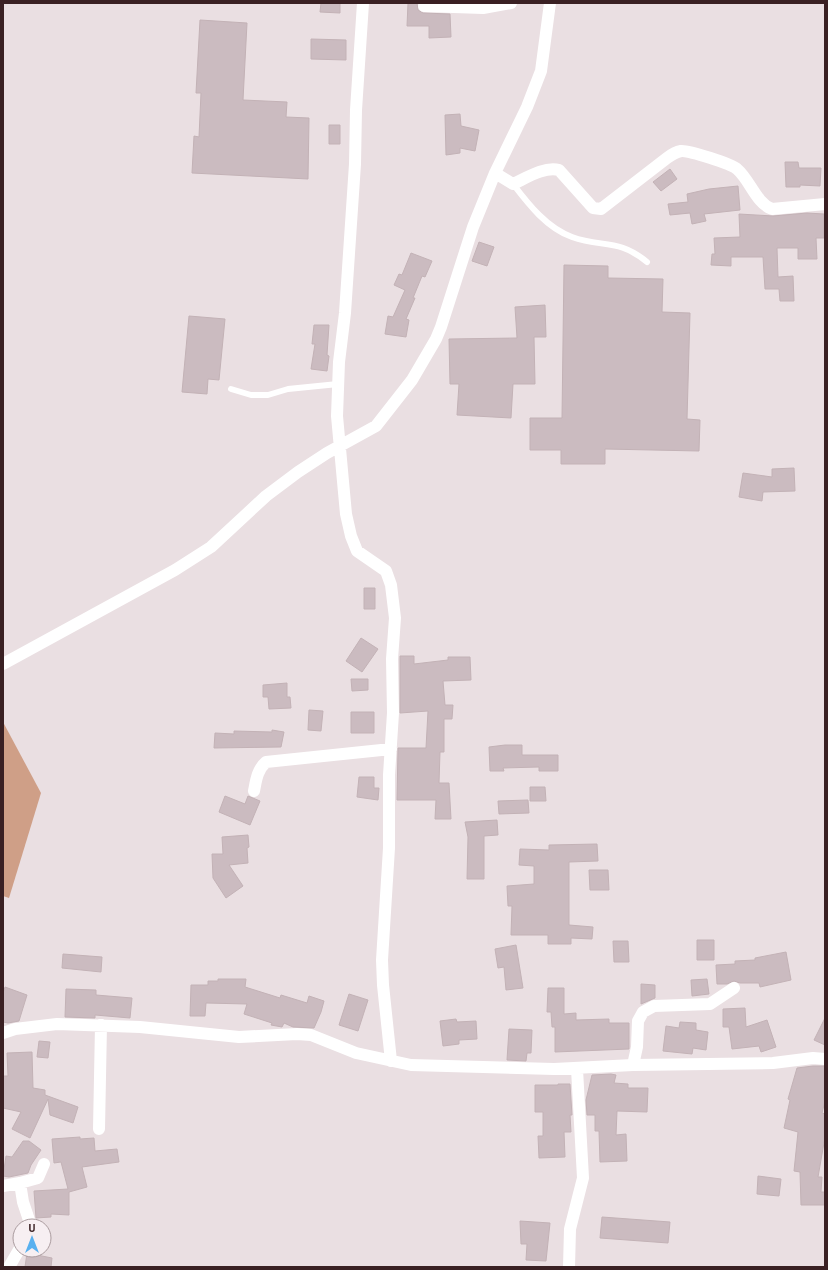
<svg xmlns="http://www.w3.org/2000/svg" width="828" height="1270" font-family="'PT Sans',sans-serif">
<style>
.water{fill:#cf9f87}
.building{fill:#cbbbc0;stroke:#c3b2b6}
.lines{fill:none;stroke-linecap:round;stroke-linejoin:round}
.lane{stroke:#fff;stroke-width:6}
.street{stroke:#fff;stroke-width:12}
</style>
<rect width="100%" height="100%" fill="#eadfe2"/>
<!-- water -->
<path class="water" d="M 3,722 L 41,793 L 9,898 L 3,896 Z"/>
<!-- building -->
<path class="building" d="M 321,3 L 340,3 L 340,13 L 320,12 Z
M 408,3 L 417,3 L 418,10 L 423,13 L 450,14 L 451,37 L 429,38 L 429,26 L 407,26 Z
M 200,20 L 247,23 L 243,100 L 287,102 L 286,117 L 309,118 L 308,179 L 192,173 L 194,136 L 199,137 L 201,93 L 196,93 Z
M 311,39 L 346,40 L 346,60 L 311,59 Z
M 460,114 L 461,126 L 479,130 L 475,151 L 460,148 L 460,153 L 446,155 L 445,115 Z
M 329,125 L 340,125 L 340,144 L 329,144 Z
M 785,162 L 798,162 L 799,168 L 821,168 L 820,186 L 800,185 L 800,187 L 786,187 Z
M 670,169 L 677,179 L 661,191 L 653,182 Z
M 738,186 L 740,210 L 704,214 L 706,221 L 692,224 L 690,213 L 670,215 L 668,204 L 688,202 L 687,194 L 709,189 Z
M 807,213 L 824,214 L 824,238 L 816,238 L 817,259 L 798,259 L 798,248 L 777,248 L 778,277 L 793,276 L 794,301 L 780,301 L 779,289 L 765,289 L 763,257 L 731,257 L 731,266 L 711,265 L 712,254 L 715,254 L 714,238 L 740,237 L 739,214 L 773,216 Z
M 479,242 L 494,247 L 487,266 L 472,261 Z
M 411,253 L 432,261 L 425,277 L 422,276 L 413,298 L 415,298 L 406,319 L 409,320 L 406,337 L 385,334 L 388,316 L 393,317 L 405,290 L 394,285 L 399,274 L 402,275 Z
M 564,265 L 608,266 L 608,278 L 663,279 L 662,312 L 690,313 L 687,419 L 700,420 L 699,451 L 605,449 L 605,464 L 561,464 L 561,450 L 530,450 L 530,418 L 562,418 Z
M 545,305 L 546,337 L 534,337 L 535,384 L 513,384 L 511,418 L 457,415 L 459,384 L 450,384 L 449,339 L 517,338 L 515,307 Z
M 189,316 L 225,319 L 219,380 L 208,379 L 207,394 L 182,392 Z
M 314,325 L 329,325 L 327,355 L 329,356 L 327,371 L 311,369 L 315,344 L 312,344 Z
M 794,468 L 795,491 L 763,492 L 762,501 L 739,497 L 743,473 L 772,477 L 772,469 Z
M 364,588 L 375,588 L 375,609 L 364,609 Z
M 361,638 L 378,649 L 362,672 L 346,661 Z
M 400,656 L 414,656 L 414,664 L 448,660 L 448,657 L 470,657 L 471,680 L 443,681 L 445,705 L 453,705 L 452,719 L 444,719 L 444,752 L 440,752 L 439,783 L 449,783 L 451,819 L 435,819 L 436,800 L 397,800 L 398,748 L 426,748 L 428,711 L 400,713 Z
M 351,679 L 368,679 L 368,690 L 352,691 Z
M 287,683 L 287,697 L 290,697 L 291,708 L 269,709 L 268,697 L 263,697 L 263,685 Z
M 309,710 L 323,711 L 321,731 L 308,730 Z
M 351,712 L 374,712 L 374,733 L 351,733 Z
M 272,730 L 284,732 L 281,747 L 214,748 L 215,733 L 234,734 L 234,731 L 272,732 Z
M 505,745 L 522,745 L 522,755 L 558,755 L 558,771 L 539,771 L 539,767 L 503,768 L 504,771 L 490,771 L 489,747 Z
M 359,777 L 374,777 L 374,788 L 379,788 L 378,800 L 357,797 Z
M 530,787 L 545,787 L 546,801 L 530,801 Z
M 225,796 L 245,804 L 248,796 L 260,801 L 250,825 L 219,812 Z
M 528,800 L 529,813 L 499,814 L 498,801 Z
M 497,820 L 498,835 L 484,836 L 484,879 L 467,879 L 468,837 L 465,822 Z
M 248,835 L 249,847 L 247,848 L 248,863 L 229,865 L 243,886 L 226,898 L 213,878 L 212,854 L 223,854 L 222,837 Z
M 597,844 L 598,861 L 569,862 L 569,925 L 593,927 L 592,939 L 571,938 L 571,944 L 548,944 L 548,935 L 511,935 L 512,906 L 508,906 L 507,886 L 534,884 L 534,866 L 519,865 L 520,849 L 549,850 L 549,845 Z
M 589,870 L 608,870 L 609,890 L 590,890 Z
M 697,940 L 714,940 L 714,960 L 697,960 Z
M 613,941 L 628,941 L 629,962 L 614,962 Z
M 516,945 L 523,988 L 506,990 L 504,967 L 498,968 L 495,949 Z
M 786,952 L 791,980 L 760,987 L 759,983 L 740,983 L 734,981 L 727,984 L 717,984 L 716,965 L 735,964 L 735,961 L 755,960 L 755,958 Z
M 63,954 L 102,957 L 101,972 L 62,968 Z
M 218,979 L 246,979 L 245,987 L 280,998 L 281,995 L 307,1003 L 309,996 L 324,1001 L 321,1012 L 314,1028 L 293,1027 L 284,1023 L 282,1027 L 271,1025 L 272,1023 L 244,1014 L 247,1004 L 206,1003 L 205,1016 L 190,1016 L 191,985 L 208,985 L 208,981 L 218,981 Z
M 707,979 L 709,994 L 692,996 L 691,980 Z
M 641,984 L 655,985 L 655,998 L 641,1004 Z
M 5,987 L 27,995 L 19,1021 L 8,1023 L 3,1022 L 3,993 Z
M 548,988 L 564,988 L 564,1014 L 576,1013 L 576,1020 L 609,1019 L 609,1023 L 629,1023 L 629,1049 L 555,1052 L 555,1027 L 552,1027 L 551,1012 L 547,1012 Z
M 66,989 L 96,990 L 96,995 L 132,998 L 130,1018 L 95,1015 L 95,1018 L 65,1017 Z
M 349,994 L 368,1000 L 358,1031 L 339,1025 Z
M 745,1008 L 746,1027 L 767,1020 L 776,1047 L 761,1052 L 759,1046 L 732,1049 L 729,1027 L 723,1027 L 723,1009 Z
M 825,1018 L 825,1045 L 814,1040 Z
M 456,1019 L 457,1022 L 476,1021 L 477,1039 L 459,1040 L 459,1044 L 443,1046 L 440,1021 Z
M 680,1022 L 696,1023 L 696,1030 L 708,1032 L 706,1050 L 693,1048 L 692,1054 L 663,1051 L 666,1026 L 679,1028 Z
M 509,1029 L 532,1030 L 531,1053 L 527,1053 L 526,1061 L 507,1060 Z
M 39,1041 L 50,1042 L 48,1058 L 37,1057 Z
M 32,1052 L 33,1088 L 45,1090 L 45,1095 L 78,1107 L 73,1123 L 50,1115 L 48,1099 L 30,1138 L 12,1129 L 21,1112 L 3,1108 L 3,1076 L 8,1076 L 7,1053 Z
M 813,1066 L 825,1066 L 825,1101 L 822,1113 L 825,1114 L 825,1137 L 818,1177 L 822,1177 L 821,1192 L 825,1192 L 825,1205 L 801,1205 L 800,1172 L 794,1171 L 798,1132 L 784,1128 L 790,1100 L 788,1099 L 797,1068 Z
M 611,1074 L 616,1075 L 614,1083 L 628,1084 L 628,1088 L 648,1088 L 647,1112 L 617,1111 L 616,1135 L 626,1134 L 627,1161 L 600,1162 L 599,1131 L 595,1131 L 595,1115 L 587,1115 L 586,1100 L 592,1075 Z
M 558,1084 L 570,1084 L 572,1115 L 570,1115 L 571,1132 L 564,1132 L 565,1157 L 539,1158 L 538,1136 L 543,1136 L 543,1112 L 535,1112 L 535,1085 L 558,1085 Z
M 80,1137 L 80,1139 L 94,1138 L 95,1151 L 117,1149 L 119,1162 L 82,1167 L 87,1187 L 69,1192 L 69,1215 L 51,1214 L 51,1217 L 36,1218 L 34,1191 L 68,1189 L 61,1162 L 54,1163 L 52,1139 Z
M 23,1141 L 29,1141 L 41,1150 L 31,1165 L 28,1173 L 9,1177 L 3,1176 L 6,1156 L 12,1157 Z
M 758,1176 L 781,1179 L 779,1196 L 757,1194 Z
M 602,1217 L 670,1222 L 668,1243 L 600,1238 Z
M 520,1221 L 550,1223 L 546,1261 L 526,1260 L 527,1244 L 521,1244 Z
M 27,1253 L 52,1258 L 51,1267 L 25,1267 Z"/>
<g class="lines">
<!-- lane -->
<path class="lane" d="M 513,184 C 529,205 547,228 572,237 C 602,248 618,238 647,262
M 231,389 L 251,395 L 268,395 L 288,389 L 338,384"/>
<!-- street -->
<path class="street" d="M 363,3 L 356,110 L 355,164 L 345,313 L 339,362 L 337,416 L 346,514 L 351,536 L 357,551 L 386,571 L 391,585 L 395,618 L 392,659 L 393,713 L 389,775 L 389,848 L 382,960 L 383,985 L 391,1061
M 424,6 L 483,8 L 511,3
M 495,173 L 513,184 C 526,178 545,166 559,170 L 593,208 L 601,209 L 667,158 C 671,155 676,152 681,151 C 688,150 732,164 737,169 C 750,180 756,203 772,209 L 825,204
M 3,664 L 175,570 L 211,547 L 266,496 L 298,472 L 327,453 L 376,426 L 412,380 L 436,339 L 441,327 L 473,227 L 495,173 L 527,107 L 541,71 L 550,3
M 254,791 C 256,781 257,770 266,762 L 391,749
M 3,1033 L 15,1029 L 57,1024 L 140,1027 L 239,1037 L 297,1034 L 311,1035 L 356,1053 L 411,1065 L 554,1069 L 633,1065 L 773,1063 L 813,1058 L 825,1059
M 633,1065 L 637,1047 L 638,1021 L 643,1012 L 654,1006 L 710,1004 L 734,988
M 99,1129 L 101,1025
M 20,1183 L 38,1178 L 44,1164
M 3,1186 L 20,1183 L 23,1202 L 31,1226
M 9,1267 L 20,1248
M 569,1267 L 570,1229 L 583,1178 L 577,1069"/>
</g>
<!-- border -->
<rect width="828" height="1270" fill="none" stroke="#3a2023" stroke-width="8"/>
<!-- north arrow -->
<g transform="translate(32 1238)"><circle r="19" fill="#f7eff2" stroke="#ab9c9f"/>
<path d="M0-3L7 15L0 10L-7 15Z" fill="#58b0ef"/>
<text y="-6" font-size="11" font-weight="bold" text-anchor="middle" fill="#3a2023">U</text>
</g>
</svg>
